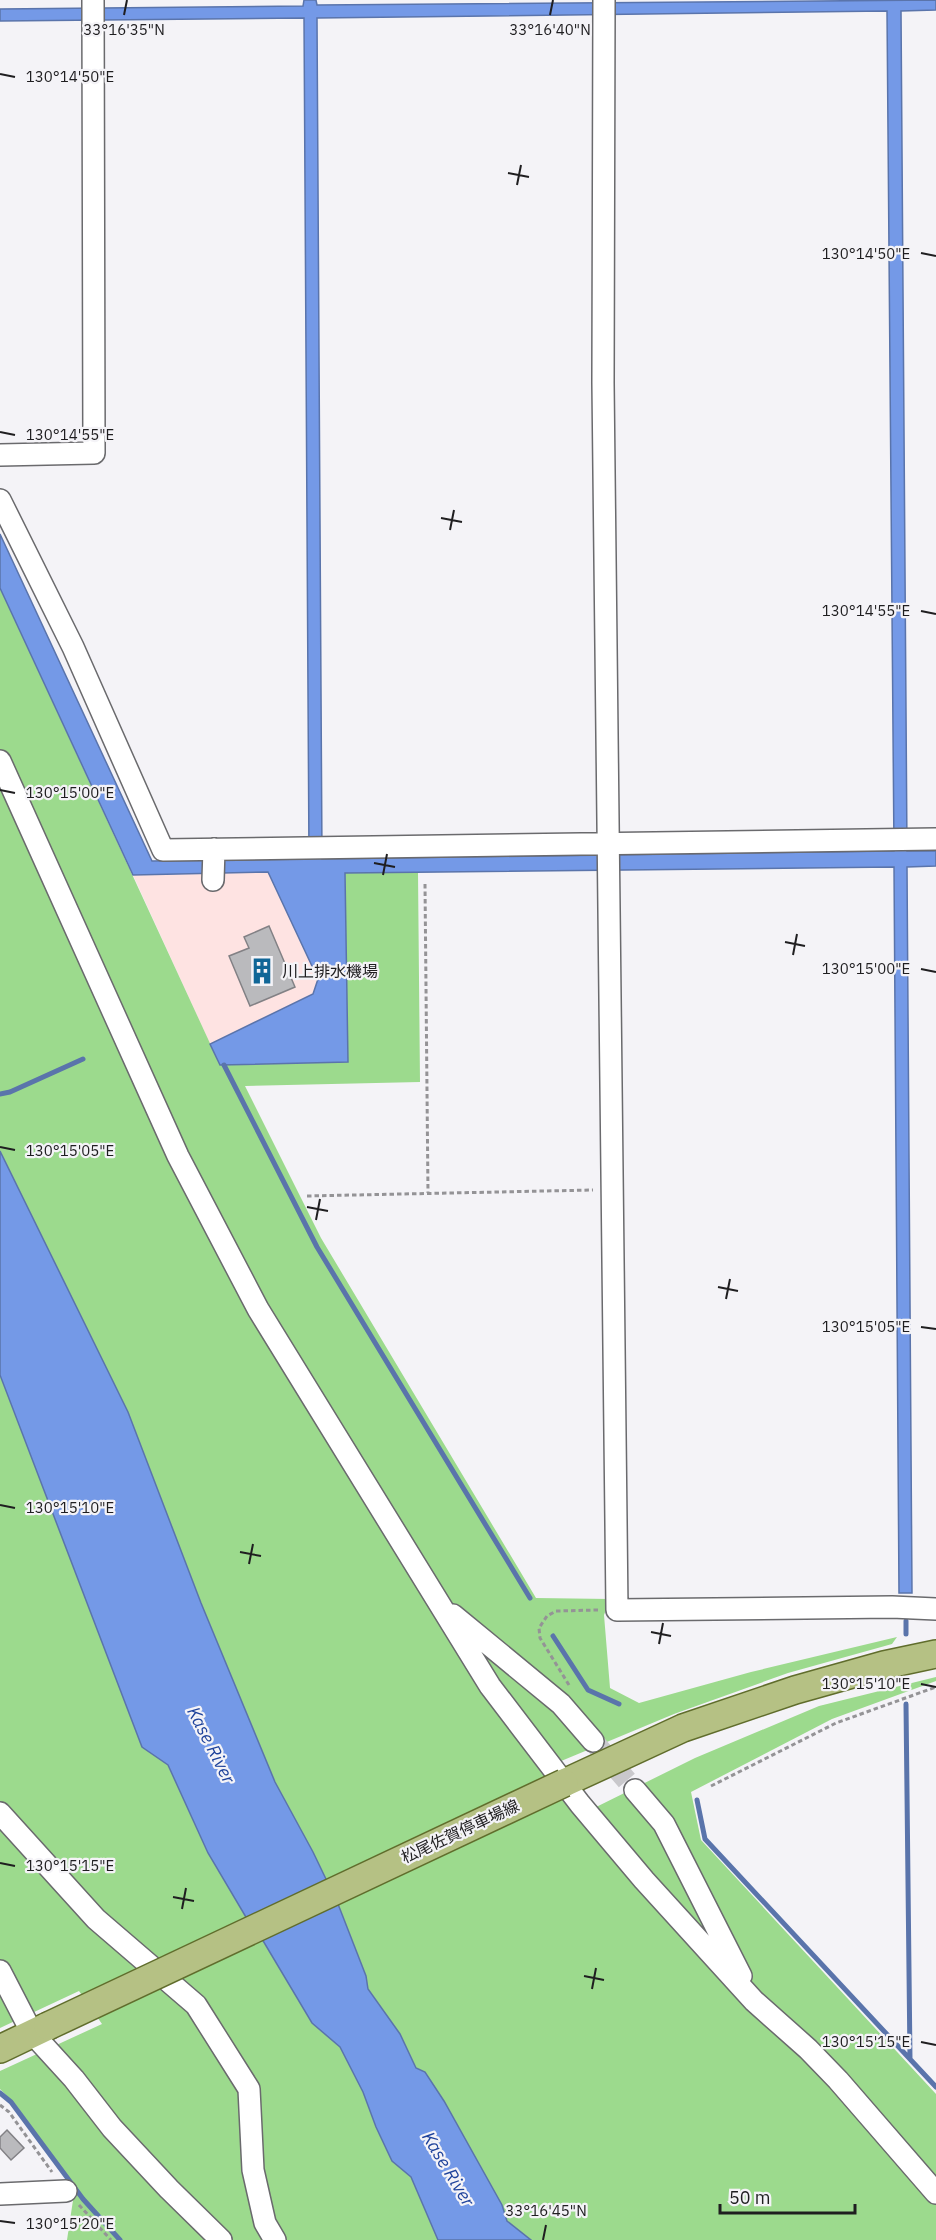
<svg xmlns="http://www.w3.org/2000/svg" width="936" height="2240" font-family="'IBM Plex Sans','Noto Sans JP',sans-serif">
<style>
.industrial{fill:#fee3e2}
.green{fill:#9cda8d}
.water{fill:#7499e7;stroke:#5a74ab;stroke-width:1.5;fill-rule:evenodd}
.lines{fill:none;stroke-linecap:round;stroke-linejoin:round}
.stream{stroke:#5a74ab;stroke-width:5}
.building{fill:#bababd;stroke:#828185;stroke-width:1.5}
.minor-tunnel{stroke:#c9c8cc;stroke-width:21;stroke-dasharray:21 10;stroke-linecap:butt}
.minor-casing{stroke:#6a6a6d;stroke-width:24}
.major-casing{stroke:#606d2c;stroke-width:30}
.path{stroke:#949396;stroke-width:3;stroke-dasharray:4.5 3;stroke-linecap:butt}
.minor{stroke:#fff;stroke-width:21}
.major{stroke:#b5c184;stroke-width:27}
.major-bridge-casing{stroke:#606d2c;stroke-width:30;stroke-linecap:butt}
.major-bridge{stroke:#b5c184;stroke-width:27}
.ticks{fill:none;stroke:#1f1e20;stroke-width:2}
.labels{text-anchor:middle;stroke-width:4.5;stroke-linejoin:round;paint-order:stroke}
.poi-label{font-size:16px;fill:#1f1e20;stroke:#f4f3f7;text-anchor:start}
.street-label{font-size:16px;fill:#1f1e20;stroke:#f4f3f7}
.water-label{font-size:18px;font-style:italic;fill:#1e429b;stroke:#f4f3f7}
.ticks-label{font-size:15px;text-anchor:middle;fill:#1f1e20;stroke:#f4f3f7;stroke-width:4.5;stroke-linejoin:round;paint-order:stroke}
</style>
<rect width="100%" height="100%" fill="#f4f3f7"/>
<!-- industrial -->
<path class="industrial" d="M 269,872 L 318,980 L 313,994 L 210,1044 L 133,875 Z"/>
<!-- green -->
<path class="green" d="M 0,588 L 220,1065 L 348,1062 L 345,873 L 418,873 L 420,1082 L 245,1086 L 321,1238 L 536,1598 L 610,1599 L 604,1615 L 610,1688 L 639,1703 L 751,1672 L 897,1637 L 892,1644 L 788,1673 L 674,1714 L 542,1769 L 578,1816 L 695,1758 L 819,1706 L 936,1677 L 936,1681 L 832,1719 L 691,1792 L 701,1840 L 936,2094 L 936,2240 L 531,2240 L 507,2221 L 502,2205 L 416,2068 L 400,2034 L 368,1989 L 366,1976 L 338,1904 L 313,1852 L 275,1782 L 201,1603 L 128,1412 L 0,1151 Z
M 0,1375 L 142,1746 L 168,1765 L 208,1853 L 250,1924 L 262,1939 L 312,2023 L 340,2047 L 363,2092 L 376,2127 L 392,2161 L 411,2177 L 438,2240 L 67,2240 L 75,2187 L 15,2104 L 0,2089 L 0,2071 L 102,2024 L 79,1991 L 0,2028 Z"/>
<!-- water -->
<path class="water" d="M 304,0 L 316,0 L 317,5 L 936,0 L 936,10 L 901,11 L 907,851 L 936,851 L 936,866 L 907,867 L 912,1593 L 899,1593 L 894,867 L 345,873 L 348,1062 L 220,1065 L 210,1044 L 313,994 L 318,979 L 268,872 L 133,875 L 0,588 L 0,534 L 152,861 L 309,859 L 304,18 L 0,21 L 0,9 L 303,6 ZM 887,11 L 894,851 L 322,859 L 317,18 Z
M 0,1151 L 128,1412 L 201,1603 L 275,1782 L 313,1852 L 338,1904 L 366,1976 L 368,1989 L 400,2034 L 416,2068 L 425,2072 L 444,2101 L 502,2205 L 507,2221 L 531,2240 L 438,2240 L 411,2177 L 392,2161 L 376,2127 L 363,2092 L 340,2047 L 312,2023 L 262,1939 L 250,1924 L 208,1853 L 168,1765 L 142,1747 L 0,1375 Z"/>
<g class="lines">
<!-- stream -->
<path class="stream" d="M 224,1065 L 317,1247 L 530,1598
M 0,1094 L 10,1092 L 83,1059
M 906,1634 L 906,1621
M 553,1636 L 588,1690 L 619,1704
M 906,1704 L 910,2059
M 697,1800 L 705,1839 L 936,2087
M 0,2093 L 11,2102 L 83,2199 L 120,2240"/>
</g>
<!-- building -->
<path class="building" d="M 269,926 L 295,987 L 250,1006 L 229,956 L 249,948 L 244,937 Z
M 7,2130 L 24,2148 L 11,2160 L 0,2148 L 0,2137 Z"/>
<g class="lines">
<!-- minor-tunnel -->
<path class="minor-tunnel" d="M 593,1741 L 635,1790"/>
<!-- minor casing -->
<g class="minor-casing">
<path id="minor" d="M 604,0 L 603,383 L 617,1610 L 892,1607 L 936,1609
M 0,455 L 94,453 L 93,0
M 0,500 L 73,647 L 163,850 L 936,839
M 0,761 L 178,1156 L 258,1309 L 490,1686 L 580,1804 L 644,1880 L 754,2001 L 808,2049 L 838,2080 L 936,2193
M 213,880 L 214,849
M 453,1615 L 561,1704 L 593,1741
M 635,1790 L 664,1824 L 741,1976
M 0,1813 L 96,1919 L 196,2005 L 249,2089 L 253,2170 L 265,2223 L 275,2240
M 0,1971 L 32,2033 L 74,2079 L 112,2128 L 169,2189 L 221,2240
M 0,2194 L 66,2191"/>
</g>
<!-- major casing -->
<g class="major-casing">
<path id="major" d="M 564,1783 L 683,1728 L 795,1690 L 884,1665 L 936,1654
M 0,2049 L 48,2026"/>
</g>
<!-- path -->
<path class="path" d="M 425,884 L 428,1193
M 307,1196 L 593,1190
M 569,1685 L 540,1638 L 539,1628 L 547,1616 L 556,1611 L 598,1610
M 711,1786 L 836,1723 L 936,1687
M 0,2105 L 9,2112 L 52,2172
M 79,2205 L 111,2240"/>
<!-- minor -->
<use href="#minor" class="minor"/>
<!-- major -->
<use href="#major" class="major"/>
<!-- major-bridge casing -->
<g class="major-bridge-casing">
<path id="major-bridge" d="M 48,2026 L 564,1783"/>
</g>
<!-- major-bridge -->
<use href="#major-bridge" class="major-bridge"/>
</g>
<!-- ticks -->
<path class="ticks" d="M 124,15 L 127,0M 550,15 L 553,0M 0,74 L 15,77M 508,173 L 529,177M 517,185 L 521,165M 921,253 L 936,256M 0,432 L 15,435M 441,518 L 462,522M 450,530 L 454,510M 921,611 L 936,614M 0,790 L 15,793M 374,863 L 395,867M 383,875 L 387,854M 785,942 L 805,946M 793,955 L 797,934M 921,969 L 936,972M 0,1147 L 15,1150M 307,1207 L 328,1211M 316,1220 L 320,1199M 718,1287 L 738,1291M 726,1299 L 730,1279M 921,1327 L 936,1329M 0,1505 L 15,1508M 240,1552 L 261,1556M 249,1564 L 253,1544M 651,1632 L 671,1636M 659,1644 L 663,1623M 921,1684 L 936,1687M 0,1863 L 15,1866M 173,1897 L 194,1901M 182,1909 L 186,1888M 584,1976 L 604,1980M 592,1989 L 596,1968M 921,2042 L 936,2045M 0,2221 L 15,2223M 543,2240 L 546,2225"/>
<!-- icons -->
<defs>
<g id="building-bare" transform="scale(2.07)"><path d="M-4-6H4V6H1V3H-1V6H-4ZM-2.5-4.3h1.7v1.8h-1.7ZM.8-4.3h1.7v1.8H.8ZM-2.5-1h1.7V.8h-1.7ZM.8-1h1.7V.8H.8Z" fill="#106697" stroke="#f4f3f7" stroke-width="2.5" paint-order="stroke"/></g>
</defs>
<g fill-rule="evenodd">
<use href="#building-bare" x="262" y="971"/>
</g>
<g class="labels">
<!-- poi labels -->
<g class="poi-label">
<text x="282" y="977">川上排水機場</text>
</g>
<!-- street labels -->
<g class="street-label">
<text transform="translate(460 1831) rotate(-25)" y="6">松尾佐賀停車場線</text>
</g>
<!-- water labels -->
<g class="water-label">
<text transform="translate(211 1745) rotate(63)" y="6">Kase River</text>
<text transform="translate(448 2169) rotate(59)" y="6">Kase River</text>
</g>
</g>
<g class="ticks-label">
<text x="124" y="35">33°16'35"N</text>
<text x="550" y="35">33°16'40"N</text>
<text x="70" y="82">130°14'50"E</text>
<text x="866" y="259">130°14'50"E</text>
<text x="70" y="440">130°14'55"E</text>
<text x="866" y="616">130°14'55"E</text>
<text x="70" y="798">130°15'00"E</text>
<text x="866" y="974">130°15'00"E</text>
<text x="70" y="1156">130°15'05"E</text>
<text x="866" y="1332">130°15'05"E</text>
<text x="70" y="1513">130°15'10"E</text>
<text x="866" y="1689">130°15'10"E</text>
<text x="70" y="1871">130°15'15"E</text>
<text x="866" y="2047">130°15'15"E</text>
<text x="546" y="2216">33°16'45"N</text>
<text x="70" y="2229">130°15'20"E</text>
</g>
<!-- scale -->
<path d="M720 2204v9h135v-9" fill="none" stroke="#1f1e20" stroke-width="3"/>
<text x="729" y="2204" font-size="18" fill="#1f1e20" stroke="#f4f3f7" stroke-width="4.5" paint-order="stroke">50 m</text>
</svg>
